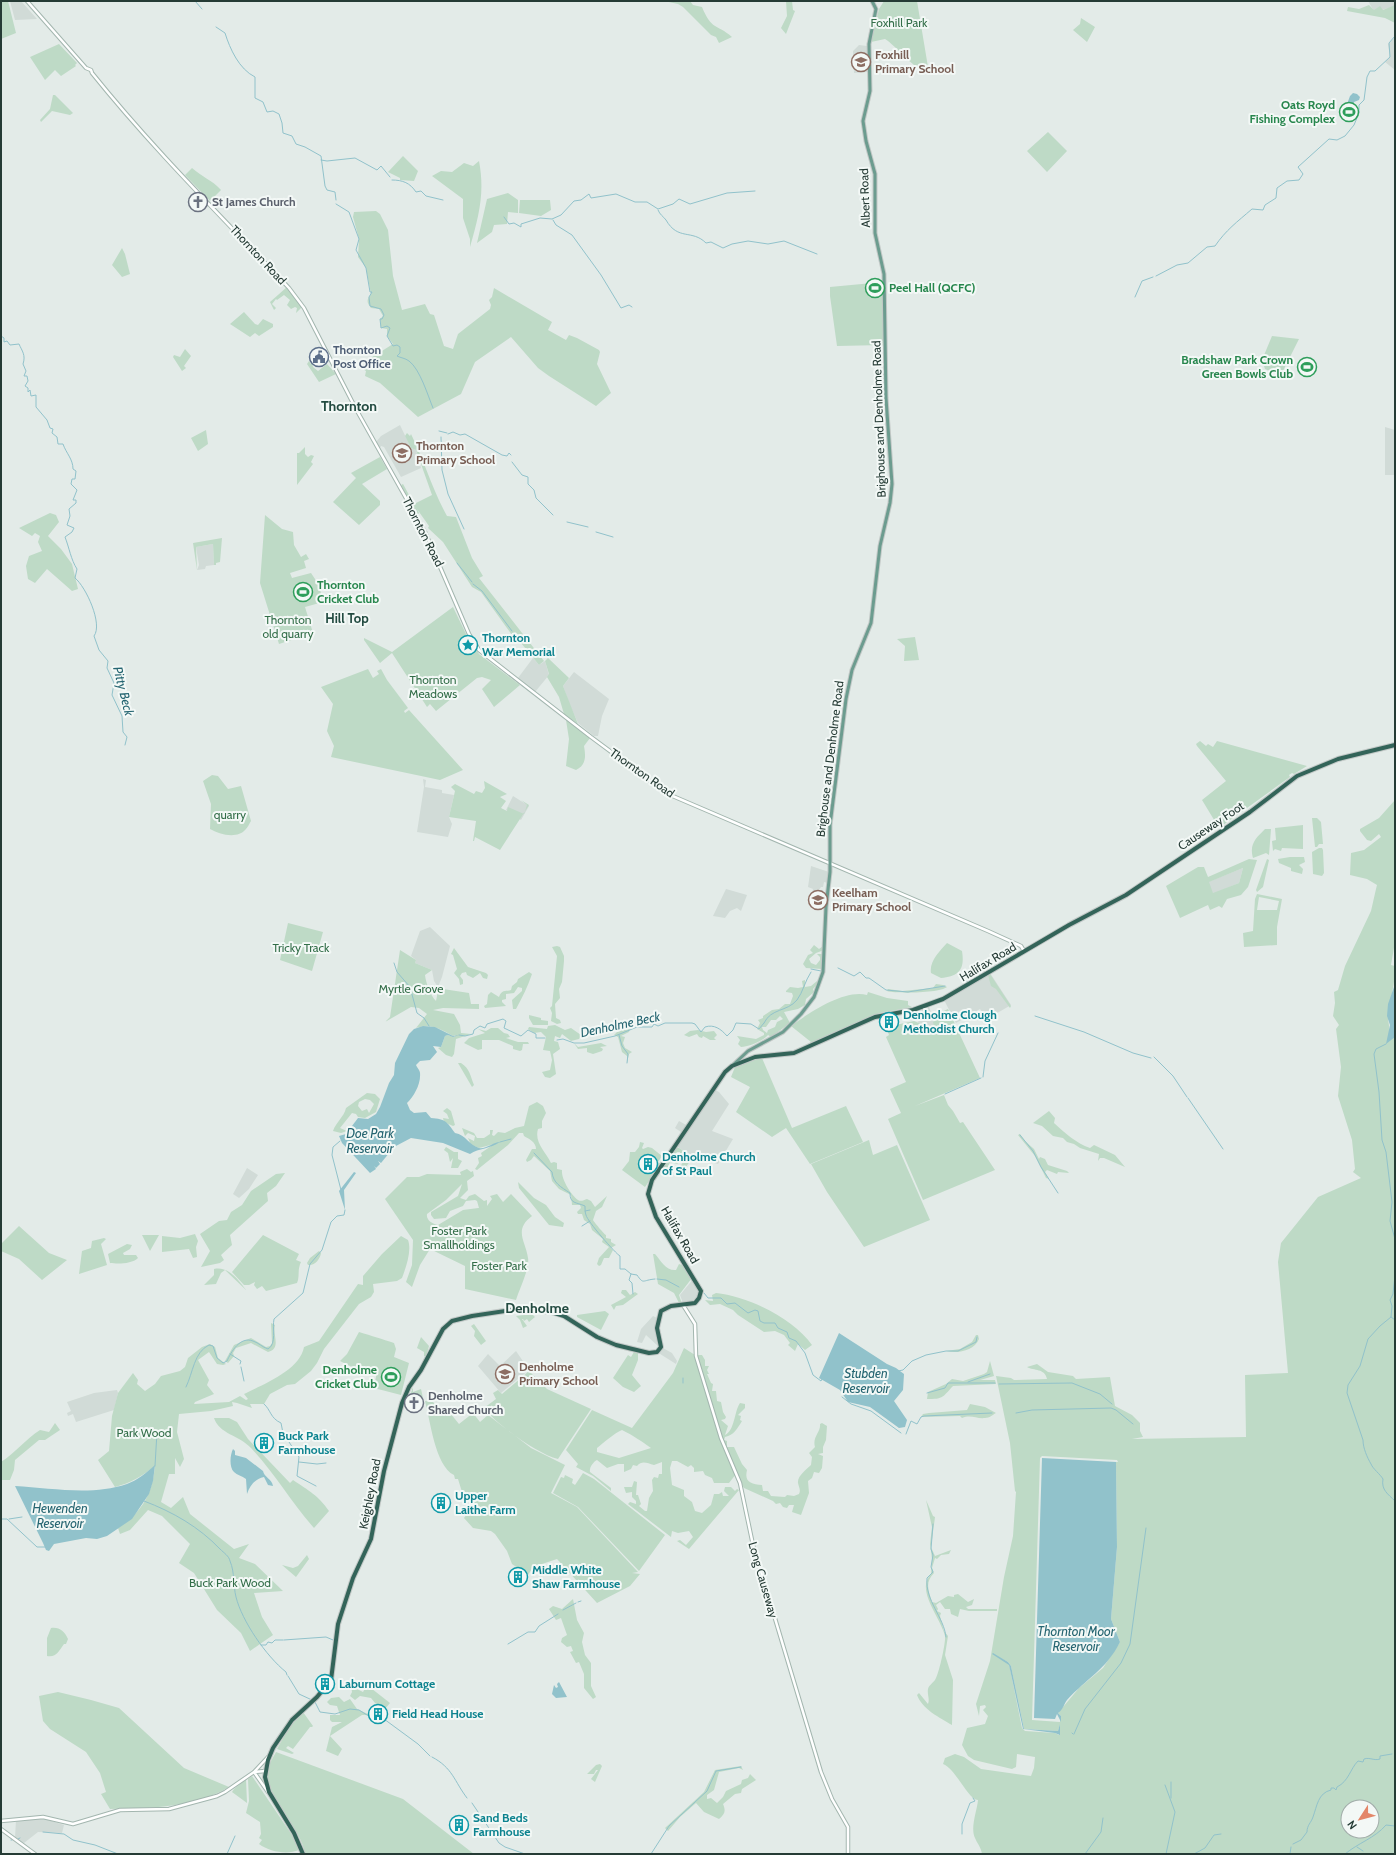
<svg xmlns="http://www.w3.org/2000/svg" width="1396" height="1855" font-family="Cabin,sans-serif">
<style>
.built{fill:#d1dbd7}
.green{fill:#bedac6;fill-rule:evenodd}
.water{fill:#91c2cb}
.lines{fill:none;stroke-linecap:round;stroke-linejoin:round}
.stream{stroke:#91c2cb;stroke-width:1}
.secondary-casing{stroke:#a3b6af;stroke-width:4.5}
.primary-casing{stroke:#c2c8c6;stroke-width:5}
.highway-casing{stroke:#c2c8c6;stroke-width:6}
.secondary{stroke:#fff;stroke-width:2.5}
.primary{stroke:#6c9c8f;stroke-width:3}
.highway{stroke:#336459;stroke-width:4}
.labels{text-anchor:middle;stroke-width:4;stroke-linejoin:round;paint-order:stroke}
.park-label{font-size:12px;fill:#336e49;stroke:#f3f8f6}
.education-label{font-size:12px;font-weight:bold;fill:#785e54;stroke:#f3f8f6;text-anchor:start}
.leisure-label{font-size:12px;font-weight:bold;fill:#27864d;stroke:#f3f8f6;text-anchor:end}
.street-label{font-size:12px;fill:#253b35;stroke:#f3f8f6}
.worship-label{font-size:12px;font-weight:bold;fill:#5b616d;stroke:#f3f8f6;text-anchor:start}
.service-label{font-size:12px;font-weight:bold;fill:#4e5e75;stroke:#f3f8f6;text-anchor:start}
.culture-label{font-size:12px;font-weight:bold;fill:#0d838f;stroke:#f3f8f6;text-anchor:start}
.neighbourhood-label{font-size:13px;font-weight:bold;fill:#234b41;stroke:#f3f8f6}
.water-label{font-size:13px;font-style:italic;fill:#256571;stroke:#f3f8f6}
.quarter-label{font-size:14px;font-weight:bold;fill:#234b41;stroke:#f3f8f6}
</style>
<rect width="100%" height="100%" fill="#e3ebe8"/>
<!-- built -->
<path class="built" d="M 10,1 L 21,1 L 37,19 L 15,20 Z
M 1368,1 L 1395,1 L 1395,6 L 1382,10 L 1379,7 L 1374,11 Z
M 1395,37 L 1395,70 L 1385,62 L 1390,57 L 1388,44 Z
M 859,45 L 867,46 L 868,72 L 854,73 L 853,51 Z
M 400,425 L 411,448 L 416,450 L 421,468 L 401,477 L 384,447 L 381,446 L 380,448 L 376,442 L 381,436 Z
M 1385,427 L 1395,430 L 1395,475 L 1385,475 Z
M 213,544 L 214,565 L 206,566 L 205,569 L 197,570 L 199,565 L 196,547 Z
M 533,658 L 539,665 L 545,661 L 549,675 L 535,692 L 518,678 Z
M 574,672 L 609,699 L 602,716 L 598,736 L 594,736 L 578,723 L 569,703 L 563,686 Z
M 423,779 L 426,780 L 425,787 L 442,790 L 442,793 L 454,795 L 449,817 L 452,824 L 448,837 L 417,832 L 424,787 Z
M 513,796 L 529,806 L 521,820 L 506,810 Z
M 811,866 L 829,872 L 828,883 L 824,882 L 823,887 L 821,887 L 819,890 L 823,890 L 822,896 L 825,896 L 824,906 L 810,903 L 813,889 L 808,887 Z
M 1243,868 L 1239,883 L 1213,894 L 1208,882 Z
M 726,889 L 747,895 L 741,911 L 737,908 L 730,911 L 725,918 L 713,916 Z
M 430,927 L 450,946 L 442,977 L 438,987 L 434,981 L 432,970 L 415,963 L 416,960 L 411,956 L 420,931 Z
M 990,973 L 1011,1005 L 987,1019 L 980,1009 L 956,1023 L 944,1000 Z
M 929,1007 L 935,1022 L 934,1026 L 928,1028 L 918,1023 L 922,1009 Z
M 713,1089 L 719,1092 L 729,1104 L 712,1131 L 733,1139 L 718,1164 L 695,1158 L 676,1146 L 684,1134 L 675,1128 L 679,1121 L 688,1126 Z
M 247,1168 L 258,1175 L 249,1189 L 239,1198 L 233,1194 Z
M 694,1278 L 700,1288 L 697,1301 L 683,1303 L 680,1295 Z
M 653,1316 L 657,1318 L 656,1331 L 658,1346 L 646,1335 L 642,1343 L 637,1342 L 641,1329 Z
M 661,1347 L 672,1353 L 677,1361 L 676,1364 L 657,1352 Z
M 516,1351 L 529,1370 L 501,1393 L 478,1366 L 488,1354 L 500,1366 Z
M 117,1390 L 118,1393 L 114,1410 L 76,1422 L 73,1414 L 68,1416 L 67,1413 L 71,1411 L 67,1402 L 94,1393 Z
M 42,1818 L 64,1825 L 62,1833 L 38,1832 L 24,1843 L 15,1838 L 16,1820 Z"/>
<!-- green -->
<path class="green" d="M 1,1 L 8,1 L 16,33 L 1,39 Z
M 664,1 L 690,1 L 693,5 L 702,7 C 712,31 716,23 732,37 L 719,43 L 716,37 L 711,35 L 683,7 L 678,4 Z
M 786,1 L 792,1 L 793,10 L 795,11 L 786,34 L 781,28 L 787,16 Z
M 884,1 L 917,1 L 928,67 C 925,68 923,69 919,68 C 911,65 895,45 885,39 L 871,42 L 879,9 Z
M 1369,5 L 1374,10 L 1380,6 L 1383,10 L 1395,5 L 1395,23 L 1385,18 L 1347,11 L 1348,7 L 1359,9 Z
M 1081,18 L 1095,27 L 1087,42 L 1073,30 L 1080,24 Z
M 59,44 L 77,63 L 75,65 L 76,66 L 61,76 L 55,70 L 45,80 L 30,57 Z
M 53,95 L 55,95 L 73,113 L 70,115 L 52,111 L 41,122 L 40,120 L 50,109 Z
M 1048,132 L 1067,151 L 1047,172 L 1027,151 Z
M 403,156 L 418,171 L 414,181 L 400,180 L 400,178 L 388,172 Z
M 479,161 C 485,193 479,215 470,247 L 470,239 L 463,218 L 463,199 L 432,176 L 441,171 L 452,172 L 464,163 L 473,166 Z
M 192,168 C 202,177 212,180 221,190 L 210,201 L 185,175 Z
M 508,193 L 518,200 L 518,213 L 508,212 L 507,224 L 494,225 L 492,232 L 477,243 L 487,199 Z
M 520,200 L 550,200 L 551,210 L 541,216 L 519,213 Z
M 376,211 L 380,214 L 388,230 L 393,276 L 402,310 L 425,304 L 430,314 L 434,315 L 444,346 L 453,349 L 458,334 L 490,309 L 491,305 L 489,300 L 492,297 L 494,288 L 552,322 L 548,330 L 566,340 L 569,335 L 577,338 L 599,350 L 600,352 L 597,364 L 611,393 L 596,406 L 549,376 L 538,368 L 511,337 L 475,362 L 461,394 L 418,417 L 380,383 L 365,376 L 366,371 L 361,368 L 366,361 L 393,344 L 387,336 L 387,329 L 381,328 L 380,319 L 383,316 L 379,309 L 371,308 C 367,303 366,300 371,294 L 366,268 L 358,257 L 359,239 L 353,217 L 354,212 Z
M 122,248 L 125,254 L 130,274 L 122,277 L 112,265 Z
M 883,282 L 883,345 L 837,346 L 830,296 L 830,287 Z
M 287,287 L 302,307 L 296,313 L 297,308 L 295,307 L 291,309 L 287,305 L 290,300 L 284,295 L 277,300 L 276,299 L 272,304 L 276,308 L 281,303 L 274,310 L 270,302 Z
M 244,312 L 255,324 L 258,325 L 263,319 L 273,324 L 273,327 L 259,336 L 255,333 L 250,337 L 230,324 Z
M 1272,336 L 1299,339 L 1282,373 L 1277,374 L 1265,369 L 1262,360 Z
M 185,349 L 191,356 L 184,366 L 186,368 L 182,371 L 173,357 L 174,355 L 180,357 Z
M 1304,359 L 1314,363 L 1310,374 L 1300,370 Z
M 309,361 L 311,364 L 312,362 L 313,367 L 318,371 L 327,364 L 336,374 L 319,382 L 307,364 Z
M 206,430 L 208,444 L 198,451 L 191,438 Z
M 407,433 L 410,436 L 411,434 C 424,460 432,489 447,516 L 456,517 L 472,558 L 483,576 L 479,578 L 544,661 L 539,665 L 517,638 L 512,635 L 481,592 L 472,587 L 443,542 L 428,528 L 429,526 L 417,509 L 419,513 L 417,515 L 401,485 L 403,484 L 414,504 L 432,495 L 416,450 L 411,448 L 405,436 Z
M 305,447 L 305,454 L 308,457 L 311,455 L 314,456 L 311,462 L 313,464 L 297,485 L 297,453 L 299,453 Z
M 380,457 L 387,469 L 362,484 L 380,501 L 380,505 L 359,525 L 333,502 L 356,478 L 351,473 Z
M 50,513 L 56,515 L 59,522 L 48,536 L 61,549 L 72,564 L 78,589 L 72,591 L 47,569 L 35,583 L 28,579 L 26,566 L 29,556 L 42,551 L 38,542 L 40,536 L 35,533 L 32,536 L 19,528 Z
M 265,515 L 282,529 L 293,532 L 294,545 L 301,557 L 306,554 L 309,559 L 304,561 L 306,568 L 290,573 L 292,578 L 311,573 L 319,585 L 323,602 L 305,607 L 313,633 L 279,644 L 260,583 Z
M 222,538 L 220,562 L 216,563 L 216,565 L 214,565 L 213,544 L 196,547 L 197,570 L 193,543 Z
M 453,607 L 467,636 L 479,654 L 520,685 L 494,707 L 482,689 L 491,680 L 482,677 L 477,678 L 436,711 L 430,704 L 427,707 L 392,653 L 380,663 L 364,640 L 364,638 L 392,652 Z
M 915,637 L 919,660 L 904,661 L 905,646 L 897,639 Z
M 548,658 L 569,678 L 563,686 L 578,724 L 564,714 L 559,697 L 547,677 L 549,674 L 545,661 Z
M 368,669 L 373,678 L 379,674 L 377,671 L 381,669 L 387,680 L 408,708 L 404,711 L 405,713 L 409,710 L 463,770 L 440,780 L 331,757 L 334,746 L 327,731 L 333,704 L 321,687 Z
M 566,720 L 590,738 L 584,746 C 586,757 586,765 576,770 L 566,766 L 569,739 Z
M 1200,741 L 1206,746 L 1208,744 L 1213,747 L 1217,741 L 1307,766 L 1294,774 L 1292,773 L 1289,775 L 1290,777 L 1219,828 L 1202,800 L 1226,781 L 1197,746 L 1196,744 Z
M 212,775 L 218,776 L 228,789 L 241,786 L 251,821 C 249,824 248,827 246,829 C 237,840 219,834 210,829 L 211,804 L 203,781 Z
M 484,781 L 507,794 L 500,797 L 506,801 L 501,808 L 507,811 L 508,807 L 524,814 L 527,805 L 521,800 L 529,805 L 500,850 L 475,837 L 474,841 L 473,841 L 476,821 L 449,817 L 455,791 L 451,787 L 455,784 L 474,794 L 476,791 L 482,793 L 485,788 Z
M 1395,800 L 1395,942 L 1391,965 L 1395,966 C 1395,986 1391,995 1388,1013 C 1387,1019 1390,1025 1389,1032 L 1395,1036 L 1395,1854 L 982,1854 C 981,1847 977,1843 975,1838 C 970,1828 977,1811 978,1800 C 968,1800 957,1770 943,1764 L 945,1758 L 955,1754 L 964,1757 L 981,1769 L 1031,1776 L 1034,1768 L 1035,1757 L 1017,1754 L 1016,1767 L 1012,1769 L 974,1760 L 968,1756 L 962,1745 L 967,1728 L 985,1724 L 988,1716 L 983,1710 L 986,1707 L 985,1705 L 980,1706 L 979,1716 L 976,1704 L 990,1661 L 1004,1577 L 1013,1536 L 1016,1492 L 1015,1491 L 1010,1443 L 996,1376 L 1011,1378 L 1014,1380 L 1047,1379 C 1045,1368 1034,1371 1027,1367 L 1037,1364 L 1048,1372 L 1073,1376 L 1076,1379 L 1110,1377 L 1115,1406 L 1132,1415 L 1140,1423 L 1140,1431 L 1143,1437 L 1132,1439 L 1246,1437 L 1245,1375 L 1288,1373 L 1278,1262 L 1281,1243 L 1318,1197 L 1361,1178 L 1353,1172 L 1355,1169 L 1352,1140 L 1338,1096 L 1341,1067 L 1336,1029 L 1339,1025 L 1333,1016 L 1335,1003 L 1334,992 L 1338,990 L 1345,966 L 1371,911 L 1376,889 L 1377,885 L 1367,879 L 1350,875 L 1351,853 L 1364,850 L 1381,837 L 1379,834 L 1371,841 L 1367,840 L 1360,831 L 1360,829 L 1379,818 ZM 1042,1456 L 1117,1460 L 1118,1462 L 1116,1462 L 1117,1547 L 1111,1619 L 1120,1642 L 1103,1668 L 1079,1688 L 1058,1713 L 1061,1716 L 1060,1722 L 1032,1720 L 1040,1458 ZM 993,1654 L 1008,1662 L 1011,1666 L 1024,1729 L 1058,1731 L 1060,1724 L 1059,1735 L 1055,1733 L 1025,1731 L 1022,1728 L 1009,1664 ZM 1348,1807 L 1372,1807 L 1372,1831 L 1348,1831 Z
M 1312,818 L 1317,818 L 1321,822 L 1323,844 L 1319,844 L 1317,847 L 1315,847 Z
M 1303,825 L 1303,849 L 1282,848 L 1281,851 L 1275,849 L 1273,851 L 1272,841 L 1276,840 L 1275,828 Z
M 1265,829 L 1271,829 L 1269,855 L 1266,853 L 1253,858 C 1249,844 1256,838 1265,829 Z
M 1319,848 L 1322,848 L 1323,850 L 1324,873 L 1322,876 L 1313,874 L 1312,852 Z
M 1290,857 L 1304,857 L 1305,862 L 1299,865 L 1303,869 L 1302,874 L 1291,871 L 1291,868 L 1279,863 L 1278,859 Z
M 1249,859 L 1257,860 L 1248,887 L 1241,895 L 1227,899 L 1222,908 L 1219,906 L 1210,910 L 1208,905 L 1180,918 L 1166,886 L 1198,867 L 1204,867 L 1208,877 ZM 1243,868 L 1239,883 L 1213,893 L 1209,882 Z
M 1267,859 L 1269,860 L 1263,887 L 1257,892 L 1256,890 Z
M 1257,894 L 1282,899 L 1277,927 L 1277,945 L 1244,947 L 1243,933 L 1253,931 L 1255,899 ZM 1259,897 L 1279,901 L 1277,910 L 1257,910 Z
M 288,923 L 323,932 L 312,971 L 280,960 Z
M 947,943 L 962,951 C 965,970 959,976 941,978 L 931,973 C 929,961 940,951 947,943 Z
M 814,945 L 819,949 L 823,946 L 824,950 L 816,953 L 809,959 L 811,963 L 816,965 L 820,960 L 820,957 L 817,954 L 824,954 L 822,969 L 806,968 L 803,964 L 808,955 L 813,953 L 810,950 Z
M 557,946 L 560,947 L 564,956 L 564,961 L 562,982 L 559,989 L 560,998 L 555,1004 L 556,1018 L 560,1020 L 561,1023 L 557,1024 L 551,1021 L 552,1013 L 550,1008 L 552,1006 L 557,956 L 552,947 Z
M 454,948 L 468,967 L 486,973 L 488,975 L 487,979 L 483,978 L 480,973 L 473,978 L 467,975 L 466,972 L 462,973 L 460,976 L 463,980 L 463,984 L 460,985 L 459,979 L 454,973 L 457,969 L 453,955 L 451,954 Z
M 400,950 L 416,960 L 415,963 L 432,970 L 425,975 C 426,983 430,995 436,1001 L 438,991 L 443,989 L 469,993 L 471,1004 L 479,1004 L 479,1009 L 443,1008 L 433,1010 L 454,1014 L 460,1025 L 461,1033 L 471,1034 L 456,1039 L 454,1054 L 452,1057 L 446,1055 L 438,1048 L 441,1047 L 445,1036 L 448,1035 L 454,1037 L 456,1035 L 453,1036 C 441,1029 431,1023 416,1028 L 427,1014 L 419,1008 L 411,1007 L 385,1022 L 390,1017 Z
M 529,972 L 532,974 C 528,986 522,998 516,1009 L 513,1009 L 512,1000 L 522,991 L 522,988 L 518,987 L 514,993 L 506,994 L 506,999 L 502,1000 L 502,1002 L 506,1006 L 485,1008 L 484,1006 L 487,1004 L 488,995 L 491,992 L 499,997 C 502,989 505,992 511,990 L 512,986 L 517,982 L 518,979 Z
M 990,974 L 1011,1006 L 1010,1008 L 996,989 L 991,986 L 988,975 Z
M 805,980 L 805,987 L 811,986 L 817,981 L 817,984 L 813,989 L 814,992 L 806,999 L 805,1005 L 798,1009 L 784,1012 L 790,1023 L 771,1037 L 768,1035 C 763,1041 748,1047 741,1047 L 738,1044 L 740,1040 L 737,1036 L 756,1039 L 764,1035 L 764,1033 L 757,1029 L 760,1023 L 758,1020 L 763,1018 L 763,1016 L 772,1010 L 779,1009 L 785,1004 L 790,1004 L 793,996 L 792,993 L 786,992 L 786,991 L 790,987 L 798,988 L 803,987 L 802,981 ZM 780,1016 L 783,1019 L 777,1022 L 775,1027 L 768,1030 L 767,1033 L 763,1030 L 762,1027 L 766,1027 L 771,1020 L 776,1020 Z
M 936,984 L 943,985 L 947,987 C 940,993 897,994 887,991 L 888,989 L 902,991 L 933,988 Z
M 868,992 L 887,998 L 908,1001 L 908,1005 L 912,1007 L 880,1013 L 802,1047 L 811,1042 L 791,1026 C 809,1013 844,989 867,995 Z
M 948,1009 L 980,1078 L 915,1106 L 944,1095 L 948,1105 L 953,1111 L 960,1123 L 963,1122 L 995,1170 L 923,1200 L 888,1119 L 901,1113 L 890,1089 L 906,1082 L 886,1037 L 889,1035 L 886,1027 L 914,1021 L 921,1024 L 927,1024 L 928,1028 L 934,1026 L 933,1022 L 935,1021 L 933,1016 Z
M 529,1015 L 541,1018 L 541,1020 L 548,1021 L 548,1025 L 533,1025 L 529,1018 Z
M 555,1025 L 565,1030 L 571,1028 L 581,1035 L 579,1039 L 571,1041 L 562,1034 L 560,1038 L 555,1036 L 554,1041 L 558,1042 L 560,1049 L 553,1054 L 556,1074 L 550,1078 L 545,1077 L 542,1072 L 550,1070 L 552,1060 L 550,1051 L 543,1050 L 546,1037 L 541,1032 L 534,1033 L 528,1029 L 529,1027 L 547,1029 L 548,1026 Z
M 491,1028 L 498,1028 L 504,1033 L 508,1034 L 510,1037 L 506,1038 L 518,1042 L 528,1042 L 529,1044 L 523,1044 L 522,1050 L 520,1051 L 513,1049 L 513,1046 L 499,1040 L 482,1040 L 482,1049 L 478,1050 L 464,1043 L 469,1038 L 485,1033 L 478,1029 L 486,1031 Z
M 630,1029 L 629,1032 L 621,1036 L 625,1037 L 623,1043 L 625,1048 L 632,1052 L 629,1054 L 627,1063 L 627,1056 L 622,1052 L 618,1037 L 614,1035 L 619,1030 Z
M 698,1030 L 706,1032 L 714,1031 L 717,1035 L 714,1038 L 716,1040 L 710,1040 L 703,1036 L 702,1038 L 699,1037 L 697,1034 L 689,1037 L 684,1035 L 690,1031 Z
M 574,1043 L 578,1047 L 601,1043 L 607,1046 L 600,1047 L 603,1049 L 602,1051 L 593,1054 L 587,1052 L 587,1048 L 578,1049 Z
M 762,1058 L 792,1128 L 846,1106 L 863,1142 L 810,1164 L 786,1128 L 772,1137 L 736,1112 L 750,1087 L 731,1077 L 735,1067 L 747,1061 Z
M 458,1063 L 461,1063 C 470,1069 470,1075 474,1085 L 472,1087 Z
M 367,1093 L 375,1094 L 380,1099 L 376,1112 L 365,1118 L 358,1117 L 356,1114 L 352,1113 L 340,1128 L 347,1131 L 341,1133 L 333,1131 C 336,1122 344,1117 346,1108 ZM 365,1099 L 370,1100 L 374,1104 L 369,1113 L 367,1109 L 362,1111 L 358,1106 L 359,1102 Z
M 537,1102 L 543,1106 L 546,1113 L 542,1121 L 542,1128 L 538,1129 C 534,1143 546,1152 551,1163 L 554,1162 L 557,1163 L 557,1169 L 562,1170 C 561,1179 571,1195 578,1200 C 581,1202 584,1200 587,1199 L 591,1201 L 595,1207 L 607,1196 L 602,1207 L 596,1211 L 593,1220 C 594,1222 604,1234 606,1235 L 606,1238 L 611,1239 L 611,1242 L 616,1245 L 611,1248 L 613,1250 L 609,1258 L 604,1258 L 601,1265 L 599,1266 L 597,1264 L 599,1258 L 609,1247 L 602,1242 L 603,1239 L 592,1230 L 590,1224 L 584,1220 L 582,1214 L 578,1214 L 577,1212 L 581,1208 L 580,1205 L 572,1205 L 571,1195 L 559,1189 L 552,1181 L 550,1171 L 534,1156 L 531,1160 L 527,1162 L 526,1160 L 532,1149 L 536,1149 C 536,1142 529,1139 524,1136 L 523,1133 L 519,1133 L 508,1145 L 477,1170 L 475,1169 L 479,1163 L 478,1158 L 482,1156 L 481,1153 L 494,1144 L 479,1148 L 471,1145 L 468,1138 L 474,1141 L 475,1136 L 468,1133 L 465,1136 L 462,1128 L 474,1133 L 477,1138 L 484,1138 L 490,1134 L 490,1130 L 493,1130 L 492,1135 L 494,1136 L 498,1132 L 505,1133 L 515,1128 L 524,1126 L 529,1106 Z
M 447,1108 L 451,1111 L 455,1125 L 453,1126 L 444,1122 L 443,1118 L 449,1119 L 447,1114 L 443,1111 Z
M 1049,1111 L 1055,1118 L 1054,1123 C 1065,1133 1076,1143 1090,1148 L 1094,1145 L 1115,1155 L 1125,1167 L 1104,1158 L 1100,1158 L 1098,1161 L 1099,1154 L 1080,1148 L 1074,1144 L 1067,1142 L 1063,1138 L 1053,1136 L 1042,1126 L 1033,1123 Z
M 1020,1134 L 1025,1141 L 1034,1149 L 1039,1159 L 1040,1157 L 1045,1159 L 1048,1165 L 1067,1171 L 1069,1173 L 1058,1172 L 1057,1174 L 1047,1170 L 1045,1172 L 1049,1179 L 1046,1178 L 1035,1156 L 1018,1135 Z
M 869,1140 L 873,1155 L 897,1145 L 930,1220 L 864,1247 L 827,1192 L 811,1164 Z
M 640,1142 L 644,1143 L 642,1148 L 643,1149 L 648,1147 L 652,1148 L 662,1156 L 658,1162 L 661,1164 L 645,1187 L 622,1170 L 629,1161 L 630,1152 L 635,1152 L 639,1147 Z
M 446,1147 L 454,1152 L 458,1152 L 458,1159 L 462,1161 L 458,1168 L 451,1168 L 453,1158 L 450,1162 L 448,1153 L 444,1150 Z
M 676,1148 L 679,1148 L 693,1157 L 683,1171 L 680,1167 L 686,1157 L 682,1157 L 682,1153 L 680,1154 L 680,1152 L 677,1152 L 672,1159 L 675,1158 L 678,1164 L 670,1162 L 666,1171 L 662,1168 Z
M 467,1169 L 471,1172 L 473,1171 L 474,1176 L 467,1181 L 468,1190 L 460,1198 L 466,1200 L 469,1196 L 475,1194 L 484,1201 L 487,1200 L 487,1206 L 492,1199 L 490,1196 L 497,1194 L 503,1202 L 511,1194 L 532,1216 C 513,1230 526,1242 528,1258 C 530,1268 519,1290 516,1300 L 465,1289 L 465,1266 L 430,1249 L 420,1265 L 412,1287 L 406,1282 L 412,1265 L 413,1240 L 385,1199 L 407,1177 L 419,1177 L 427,1174 L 461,1175 L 460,1172 ZM 462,1184 L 458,1196 L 431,1212 L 431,1215 L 434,1219 L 446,1218 L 450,1211 L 463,1206 L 466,1201 L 475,1200 L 477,1201 L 479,1208 L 486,1207 L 463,1210 L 438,1225 C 432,1224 426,1220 427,1214 L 446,1200 Z
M 285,1173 L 276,1186 L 267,1193 L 268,1201 L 230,1235 L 232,1245 L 221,1255 L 224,1260 L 220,1263 L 201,1267 L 210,1251 L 200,1234 L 219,1221 L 227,1220 L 231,1212 L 242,1205 L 251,1191 L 276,1174 Z
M 518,1182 L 534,1198 L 546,1205 L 555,1217 L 564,1223 L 563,1227 L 549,1225 L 519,1188 Z
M 19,1226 L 49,1253 L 67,1260 L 42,1280 L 19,1259 L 1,1251 L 1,1244 Z
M 195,1234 L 198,1241 L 196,1247 L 197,1257 L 193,1258 L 189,1249 L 162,1252 L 162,1236 L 180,1238 Z
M 142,1235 L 159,1235 L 150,1251 Z
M 263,1235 L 299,1254 L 296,1260 L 301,1262 C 297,1270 300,1277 297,1283 L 266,1291 L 262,1286 L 257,1289 L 254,1285 L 255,1282 L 249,1285 L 244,1285 L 232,1272 Z
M 401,1236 L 408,1240 C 412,1251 406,1267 402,1278 L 397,1281 L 373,1284 L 374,1292 L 371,1297 L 359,1304 L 324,1349 L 317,1363 L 311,1371 L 295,1384 L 287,1385 L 270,1394 L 264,1404 L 250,1404 L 252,1408 L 237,1403 L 232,1402 L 233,1406 L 211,1411 L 179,1414 L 177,1432 L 184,1459 L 180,1467 L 175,1458 L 175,1474 L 169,1474 L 161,1502 L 171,1508 L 183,1497 L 190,1514 L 234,1549 L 249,1544 L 239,1558 L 255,1564 L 283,1591 L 254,1593 L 262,1617 L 273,1635 L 250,1651 L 241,1633 L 217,1610 L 194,1573 L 179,1563 L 190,1544 L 162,1516 L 148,1510 L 130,1530 L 120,1534 L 118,1528 C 142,1512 152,1495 155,1466 C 142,1476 131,1483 115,1487 L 98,1460 L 109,1451 L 112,1416 L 118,1393 L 133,1373 L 138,1380 L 137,1384 L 145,1391 L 155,1384 L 161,1376 L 180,1371 L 185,1367 L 188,1358 L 202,1347 L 210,1344 L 215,1347 L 218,1358 L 226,1364 L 223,1365 L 217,1364 L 209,1352 L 198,1360 L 209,1380 L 207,1385 L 214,1394 L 195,1402 L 194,1404 L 229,1402 L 240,1396 L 246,1400 L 248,1399 L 244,1394 C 264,1384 300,1370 304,1347 L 319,1341 L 358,1284 L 363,1285 L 363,1276 L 382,1254 Z
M 104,1238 L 106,1239 L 101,1244 L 107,1265 L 79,1274 L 82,1251 L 91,1248 L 92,1241 Z
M 127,1244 L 132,1245 L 130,1249 L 123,1253 L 124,1255 L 136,1255 L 138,1258 C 132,1264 118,1264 110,1263 L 108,1254 Z
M 319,1251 L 321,1253 C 320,1259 315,1266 308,1265 L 307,1263 L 310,1258 Z
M 653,1254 L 655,1254 C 661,1261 666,1271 676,1270 L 679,1264 L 685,1266 L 692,1278 L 679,1295 L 682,1304 L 679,1303 L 674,1293 L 658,1284 Z
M 214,1269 C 228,1266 238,1279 246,1290 L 225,1270 L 221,1273 L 216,1284 L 204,1285 L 214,1275 Z
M 622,1290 L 626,1290 L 630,1295 L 635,1292 L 638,1294 L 623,1305 L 616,1306 L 614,1310 L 611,1305 L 626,1297 L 621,1293 Z
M 716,1293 C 748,1296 794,1319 812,1345 L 805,1350 L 798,1344 L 795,1351 L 788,1345 L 790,1343 L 784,1335 L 775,1331 L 764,1332 L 738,1315 L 733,1310 L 720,1304 L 710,1305 L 705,1300 L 713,1301 L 712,1295 Z
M 605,1311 L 609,1314 L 601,1330 L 577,1317 L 577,1315 Z
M 532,1314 L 535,1317 L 529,1322 L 527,1319 L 524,1321 L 523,1319 L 522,1319 L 527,1326 L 523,1328 L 520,1320 L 516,1316 Z
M 271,1323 L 275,1325 C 272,1335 282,1348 268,1352 L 251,1343 L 236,1348 L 233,1353 L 234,1356 L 228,1363 L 225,1361 L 234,1345 L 251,1338 L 266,1347 L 270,1346 L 272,1343 Z
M 474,1324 L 486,1341 L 481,1345 L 474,1336 L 475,1331 L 471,1326 Z
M 359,1332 C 372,1336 382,1339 394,1343 L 396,1349 L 394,1357 L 409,1363 L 401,1395 L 374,1388 L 377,1371 L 368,1369 L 366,1373 L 364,1373 L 340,1361 L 347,1354 Z
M 976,1335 L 978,1335 L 979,1339 C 974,1351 957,1354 946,1351 L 960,1349 L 972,1342 Z
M 421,1337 L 429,1346 L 426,1357 L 424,1356 L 424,1352 L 417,1348 Z
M 684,1348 L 695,1355 L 702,1355 L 705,1360 L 705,1366 L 709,1366 L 707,1370 L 709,1374 L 707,1374 L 711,1383 L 713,1384 L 712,1391 L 716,1391 L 717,1401 L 721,1402 L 723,1412 L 726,1417 L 725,1419 L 721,1420 L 728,1426 L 725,1435 C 735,1430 734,1412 740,1403 L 745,1404 L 745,1408 L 738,1415 L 741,1416 L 740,1420 L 742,1421 C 737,1429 734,1435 725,1437 L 724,1440 L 727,1441 L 727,1447 L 734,1447 L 742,1464 L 747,1470 C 744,1482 751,1484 762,1485 L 763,1491 L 768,1491 L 771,1496 L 785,1497 L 787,1495 L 794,1496 L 799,1494 C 801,1490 799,1488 798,1483 C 797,1476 807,1469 811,1465 L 812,1457 L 809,1453 L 815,1447 C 812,1437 821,1432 820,1424 L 822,1423 L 827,1426 L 826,1440 L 823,1447 L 823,1453 L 818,1454 L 823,1456 L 822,1468 L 819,1473 L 814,1472 L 812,1478 L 808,1481 L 809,1493 L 801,1515 L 792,1512 L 794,1505 L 789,1505 L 787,1508 L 783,1507 L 780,1503 L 776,1504 L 773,1501 L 744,1488 L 736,1474 L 729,1483 L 714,1483 L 712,1478 L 705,1475 L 703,1471 L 694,1472 L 694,1468 L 691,1465 L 688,1467 L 677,1461 L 672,1461 L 670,1468 L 672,1485 L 684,1490 L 684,1496 L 692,1502 L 695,1511 L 702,1513 L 711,1505 L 714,1494 L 719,1494 L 722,1492 L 723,1496 L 729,1496 L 724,1491 L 725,1487 L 731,1487 L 735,1491 L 737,1489 L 739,1490 L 689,1549 L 677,1541 L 680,1540 L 686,1545 L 693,1537 L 689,1531 L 678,1533 L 672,1531 L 671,1537 L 628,1504 L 630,1502 L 636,1504 L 636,1501 L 632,1497 L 632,1492 L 626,1493 L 624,1487 L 632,1487 L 634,1481 L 637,1482 L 636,1495 L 638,1495 L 641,1504 L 639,1506 L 645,1511 L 647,1511 L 649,1498 L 653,1491 L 652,1480 L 654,1477 L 658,1478 L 659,1474 L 662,1474 L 662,1462 L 654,1465 C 647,1463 642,1460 637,1466 L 633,1465 L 631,1469 L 624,1472 L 624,1464 L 618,1464 L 607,1468 L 597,1460 C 593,1462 589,1468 590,1472 L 611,1488 L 611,1491 L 593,1476 L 576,1467 L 578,1464 L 566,1450 L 592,1410 L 632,1428 L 673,1373 ZM 622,1430 C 634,1436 641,1441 651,1448 L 619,1458 L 597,1452 L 597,1448 C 602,1444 616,1432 622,1430 Z
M 634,1352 L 638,1353 L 638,1360 L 632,1375 L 641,1386 L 634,1392 L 623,1387 L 613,1378 L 628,1355 L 631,1357 Z
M 990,1361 L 994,1376 L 980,1380 L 995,1380 L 996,1384 L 953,1386 C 942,1398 943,1399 927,1399 L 928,1392 L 946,1384 L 952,1379 L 963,1381 L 984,1374 L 987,1372 Z
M 529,1371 L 547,1389 L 591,1409 L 558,1459 C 538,1454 497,1425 484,1408 L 496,1399 L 493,1393 L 498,1390 L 502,1394 Z
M 411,1387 L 413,1389 L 413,1392 L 421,1389 L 423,1398 L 417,1397 L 415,1401 L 410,1399 L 408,1403 L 416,1405 L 415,1407 L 404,1403 L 407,1394 L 410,1395 L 412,1390 Z
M 425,1401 L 433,1402 L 442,1411 L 446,1408 L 459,1424 L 473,1413 L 480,1422 L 488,1415 L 531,1448 L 565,1465 L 551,1493 L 577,1507 L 638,1572 L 632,1573 L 640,1574 L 630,1586 L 597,1603 L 557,1559 L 533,1567 L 528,1575 L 512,1564 L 507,1551 L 495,1534 L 491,1531 L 473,1528 L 464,1518 L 471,1508 L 470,1503 L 462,1492 L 458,1479 L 455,1479 L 454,1475 C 435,1466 430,1419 425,1401 Z
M 970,1404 L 985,1407 L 996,1413 C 992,1415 990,1418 985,1418 C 976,1419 971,1414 962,1418 L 960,1416 L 921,1417 L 923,1414 L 929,1413 L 967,1410 Z
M 214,1418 L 229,1418 L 237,1422 L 248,1439 L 290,1483 L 293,1480 C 309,1491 318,1495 329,1511 L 314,1528 C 291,1502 274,1472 251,1448 C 239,1435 219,1434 214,1418 Z
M 55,1423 L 60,1430 L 45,1440 L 39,1440 L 15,1460 L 14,1470 L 10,1480 L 1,1480 L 1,1462 C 15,1453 26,1439 40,1430 L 49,1432 Z
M 583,1473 L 594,1479 L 665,1535 L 639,1571 L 578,1507 L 553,1493 L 561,1477 L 564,1478 L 565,1475 L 573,1479 L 572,1483 L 575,1485 Z
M 926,1500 L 933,1516 L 935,1517 L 931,1547 L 935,1556 L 951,1550 L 949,1554 L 941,1555 L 937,1559 L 935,1558 L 932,1568 L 934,1573 C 925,1582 928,1590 932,1602 L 936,1603 L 948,1596 L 954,1597 L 954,1595 L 958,1594 L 968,1602 L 974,1599 L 972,1605 L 966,1607 L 968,1609 L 997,1609 L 997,1611 L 969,1611 L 960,1609 L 958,1617 L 951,1614 L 950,1609 L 945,1609 L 940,1602 L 936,1605 L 938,1609 L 937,1611 L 941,1613 L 940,1616 L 944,1631 L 948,1636 L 945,1655 L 953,1680 L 952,1725 C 940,1718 922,1709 917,1695 L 919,1693 L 928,1704 C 930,1699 927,1695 928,1689 C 929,1685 933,1683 935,1680 C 939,1674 946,1642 945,1636 C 941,1618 915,1590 931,1574 L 932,1559 L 930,1544 L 932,1527 Z
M 307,1555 L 309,1559 L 296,1577 L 282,1565 L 293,1568 L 298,1566 Z
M 573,1599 L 577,1620 L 584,1633 L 582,1642 L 585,1655 L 591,1663 L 591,1686 L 596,1697 L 593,1699 L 584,1688 L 584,1674 L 579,1662 L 576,1663 L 570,1652 L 573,1651 L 571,1646 L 567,1647 L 561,1642 L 562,1638 L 567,1635 L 561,1618 L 556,1620 L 549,1609 L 553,1606 L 562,1609 Z
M 51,1628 C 60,1627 64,1631 68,1639 L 66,1644 L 64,1644 C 59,1651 56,1658 47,1656 L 47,1638 Z
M 367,1685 L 390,1703 L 385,1709 L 375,1703 L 371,1698 L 360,1696 L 355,1700 L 350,1696 L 352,1692 L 351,1686 L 363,1692 Z
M 58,1692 L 91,1700 L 119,1708 L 184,1768 L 229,1787 C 193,1808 151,1808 110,1809 L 101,1794 L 106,1792 L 100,1773 L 86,1752 L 50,1729 L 43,1721 L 39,1696 Z
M 339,1697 L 344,1702 L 350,1699 L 357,1709 L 370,1715 L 362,1715 L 330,1736 L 342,1749 L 338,1756 L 326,1751 L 332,1727 L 342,1722 L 332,1722 L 330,1720 L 330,1715 L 340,1715 L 337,1706 L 330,1705 L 327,1702 L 331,1698 Z
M 303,1712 L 313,1726 L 312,1727 L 310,1727 L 293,1749 L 288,1746 L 286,1748 L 294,1753 L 292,1754 L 277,1749 L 292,1722 Z
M 276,1752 L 403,1799 L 474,1854 L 305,1854 C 301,1824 262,1803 268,1769 C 269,1763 273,1758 276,1752 Z
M 600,1764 L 602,1766 L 595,1782 L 591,1779 L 598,1770 L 596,1770 L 594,1774 L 587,1774 L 596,1765 Z
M 741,1766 L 743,1770 L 739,1768 L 719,1772 L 714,1790 L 707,1795 L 707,1799 L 711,1798 L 717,1803 L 723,1797 L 726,1791 L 741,1784 L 742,1780 L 748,1778 L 750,1774 L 756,1780 L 742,1789 L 741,1793 L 735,1794 L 723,1804 C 726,1811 725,1814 719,1819 L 704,1812 L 696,1803 L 680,1817 L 668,1831 L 665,1828 L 704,1792 L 715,1770 Z
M 252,1776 L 292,1835 L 299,1850 C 287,1855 270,1852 259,1844 L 262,1840 L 259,1838 L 261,1834 L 260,1822 L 246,1813 L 249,1801 L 248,1779 Z
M 246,1779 L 247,1803 L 232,1792 L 234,1789 Z"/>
<!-- water -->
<path class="water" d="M 1353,93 L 1357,94 L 1360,97 L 1359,100 L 1354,102 L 1354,110 L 1350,111 L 1346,107 L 1350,96 Z
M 1395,984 L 1395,1037 L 1386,1044 L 1390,1025 L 1387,1016 L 1388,1004 Z
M 423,1026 L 435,1027 L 453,1036 L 459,1035 L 453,1037 L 448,1035 L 445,1036 L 441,1047 L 433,1046 L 437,1052 L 430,1060 L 420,1061 L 416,1065 C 417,1068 420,1070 420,1073 C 421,1084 414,1096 407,1103 L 410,1110 L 414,1113 L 426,1112 L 431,1118 C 446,1119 447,1122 455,1133 C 466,1135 469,1145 479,1148 C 485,1150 493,1142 500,1142 C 490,1149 479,1148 470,1154 L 443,1143 L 411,1138 L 394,1147 L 381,1163 L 378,1161 L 380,1164 L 376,1168 L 374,1166 L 376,1169 L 370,1173 L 342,1143 L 339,1136 L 346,1134 L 358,1118 L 368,1119 L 376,1114 L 380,1107 L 389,1083 L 394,1075 L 395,1063 L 409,1034 L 414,1029 Z
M 354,1172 L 356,1173 L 344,1190 L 345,1210 L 339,1191 Z
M 839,1333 L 887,1364 L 896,1368 L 904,1374 L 903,1390 L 894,1401 L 907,1420 L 905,1427 L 899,1428 L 870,1407 L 848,1402 L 840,1390 L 819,1378 Z
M 233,1449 L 235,1451 L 235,1455 L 246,1458 L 263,1471 C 264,1477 272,1479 273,1486 L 268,1485 L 264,1477 C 255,1479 250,1485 247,1494 L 246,1479 C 242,1476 237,1475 234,1472 C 229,1467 230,1455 233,1449 Z
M 1042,1458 L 1116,1462 L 1117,1547 L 1111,1619 L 1120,1642 C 1106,1670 1087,1678 1067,1700 C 1064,1704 1063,1710 1058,1713 L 1061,1716 L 1061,1722 L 1057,1714 L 1055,1719 L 1034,1718 Z
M 155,1465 L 153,1481 L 149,1494 L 132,1519 L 107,1536 L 97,1539 L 86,1538 L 54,1544 L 49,1551 L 46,1550 L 43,1543 L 15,1486 C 51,1488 92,1496 127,1484 C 138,1480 146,1473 155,1465 Z
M 993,1653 L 1008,1662 L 1011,1666 L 1024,1729 L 1058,1731 L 1060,1724 L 1060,1735 L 1055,1733 L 1023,1729 L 1009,1665 L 992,1654 Z
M 559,1682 L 567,1697 L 556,1698 L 552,1694 L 554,1685 L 556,1688 L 558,1687 L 557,1684 Z"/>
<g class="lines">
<!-- stream -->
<path class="stream" d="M 195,1 L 202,9
M 216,27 L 225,33 C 230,49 239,69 255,77 L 255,98 L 263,102 L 267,112 L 273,111 L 279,114 L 282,123 L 283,133 L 292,136 L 296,144 L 305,147 L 321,156 L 325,186 L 327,190 L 335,192 L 336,200
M 321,160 L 327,161 L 355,158 L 377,170 L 381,166 L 390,177
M 392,180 C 403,180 410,183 416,192 L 421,191 L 426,196 L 443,200
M 336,204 L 349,212 L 359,239 L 356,250 L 366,268 L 370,292 L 372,292 L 369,297 L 370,306 L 381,309 L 384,315 L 382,319 L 380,319 L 381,328 L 387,326 L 390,328 L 387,336 L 393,346 L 397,345 L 400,347 L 400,353 L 397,356 C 401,358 405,358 409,361 C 420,369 428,396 433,408
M 658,210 C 660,215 663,216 666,220 C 678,241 692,229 706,243 L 711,242 L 723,248 L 732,244 L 748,241 L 768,244 L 784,241 L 817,254
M 504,217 L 509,224 L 514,223 L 521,227 L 521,224 L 540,218 L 552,219 L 561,215 L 574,201 L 581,200 L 589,194 L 591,198 L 616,194 L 635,202 L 647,202 L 658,209 L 673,204 L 679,199 L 690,204 L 727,193 L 755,191
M 553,220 L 556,225 L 572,235 L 601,275 L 621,308 L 629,305 L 632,307
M 1156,276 L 1177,265 L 1188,263 L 1207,247 L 1215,246 C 1226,230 1237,222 1252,209 L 1263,210 L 1265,205 L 1276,198 L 1277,188 L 1287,181 L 1299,180 L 1303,174 L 1298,167 L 1329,139 L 1337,140 L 1345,136 L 1354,125 L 1359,113 L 1359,105 L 1364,100 L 1367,77 L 1370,71 L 1375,71 L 1390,57 L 1389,43 L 1395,36
M 1135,297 L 1142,281 L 1153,277
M 1,336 L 4,338 L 4,342 L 7,341 L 10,345 L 19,344 C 22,351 26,355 23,364 L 26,371 L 24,376 L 27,376 L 28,381 L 25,386 L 28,388 L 28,392 L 30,390 L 31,396 L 36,395 L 36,407 L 47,420 L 50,428 L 53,429 L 52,433 L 57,437 L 58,444 L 63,444 C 66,453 73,459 73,469 L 76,471 L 75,479 L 72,479 L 71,484 L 77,490 L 73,500 L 76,500 L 76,503 L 69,509 L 70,516 L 67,525 L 74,528 L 72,532 L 65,537 C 69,547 71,560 77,569 L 75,578 C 86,587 103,624 94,636 L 99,650 L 108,661 L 107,668 L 114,683 L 112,695 L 122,716 L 123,732 L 127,737 L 125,745
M 439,431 L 447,433
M 448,434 L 453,432 L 460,435 L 465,434 L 502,455 L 507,456 L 509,453 L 511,455
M 441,437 L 442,470 L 448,494 L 464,529
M 512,462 L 522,475 L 528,477 L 528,484 L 534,490 L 536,498 L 553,515
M 567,522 L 588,527
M 596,532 L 613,537
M 457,563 L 472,582
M 473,584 L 482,591 L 512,631
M 394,963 L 397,972 L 410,987 L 417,1013 L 424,1018 L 429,1026
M 838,968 L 854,976 L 860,972 L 866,978 L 869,978 L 886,990 L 908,992 L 945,986
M 811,969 L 821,971
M 966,982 L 970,981
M 1035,1016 L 1084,1032 L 1133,1053 L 1151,1058
M 764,1023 C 771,1008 787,1012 797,1000 C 803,992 805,981 811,972
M 459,1035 L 465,1036 L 473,1034 L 474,1030 L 480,1026 L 485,1028 L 487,1024 L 503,1019 L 506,1021 L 504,1028 L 521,1036 L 528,1030 L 536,1034 L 536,1038 L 545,1038
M 619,1035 L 622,1046 L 628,1054 L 627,1063
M 557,1040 L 563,1039 L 574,1043 L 584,1043 L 615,1036 L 637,1027 L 652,1027 L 654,1024 L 658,1026 L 665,1023 L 692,1023 L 695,1024 L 701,1032 L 705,1027 C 714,1024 721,1029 727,1036 L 733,1030 L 736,1023 L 751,1024 L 759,1029 L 764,1023
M 1386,1044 L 1376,1049 L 1374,1054 L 1379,1092 L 1382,1140 L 1386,1152 L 1392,1202 L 1390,1221 L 1395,1239
M 1154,1057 L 1173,1076 L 1187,1097
M 983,1077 L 985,1061 L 998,1033
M 945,1094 L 981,1078
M 1188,1098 L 1223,1149
M 1020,1135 L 1033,1151 L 1041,1167 L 1058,1193
M 340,1141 L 333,1147 L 332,1155 L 341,1190
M 500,1142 L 511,1139
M 534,1153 L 552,1172 C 553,1183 561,1187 570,1193 C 570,1204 576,1202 585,1206 C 585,1208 585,1213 586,1215 C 587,1221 616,1254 620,1256 L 620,1269 L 625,1269 L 631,1274 L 637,1275 C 644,1285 642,1280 655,1279
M 585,1211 L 590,1210
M 582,1226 L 590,1221
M 631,1274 L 629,1280 L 632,1283 L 633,1294
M 1395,1275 L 1393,1294 L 1390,1300 L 1392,1306 L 1391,1317 L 1380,1326 L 1368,1339 L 1360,1366 L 1348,1385 L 1347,1393 L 1363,1440 C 1363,1448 1367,1457 1371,1464 C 1373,1469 1380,1474 1383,1479 C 1381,1490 1388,1494 1395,1501
M 657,1279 L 666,1280 L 679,1287
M 704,1293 L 708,1298 L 721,1298 L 727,1304 L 735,1303 L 748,1313 L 755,1310 L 758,1311 L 760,1321 L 764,1323 L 775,1323 L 778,1328 L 787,1332 L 789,1338 L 796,1341 L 805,1353 L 813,1375 L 821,1381 L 822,1379
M 1391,1317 L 1395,1320
M 230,1354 L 241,1361 L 240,1364
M 241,1367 L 244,1381
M 898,1371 L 903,1370 L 912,1361 L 926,1355 L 946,1351 L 958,1351 L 976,1342 L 977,1337
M 683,1378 L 683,1383
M 968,1382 L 990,1374
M 999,1384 L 1072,1383 L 1100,1394 L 1112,1404
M 186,1387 C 193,1373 194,1352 209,1345 L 213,1346 L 217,1358 L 223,1363 L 227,1361 C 231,1352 240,1336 253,1341 C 259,1343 262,1347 268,1349 C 277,1344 272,1328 274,1319 L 303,1293 L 310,1264 L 322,1250 L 331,1222 L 337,1216 L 344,1215 L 345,1210
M 927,1393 L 945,1388 L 948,1383 L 995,1383
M 842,1397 L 851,1404 L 871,1411 L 901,1433
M 264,1404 C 271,1410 270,1418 281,1423 L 283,1433 L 299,1457 L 297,1476 L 316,1486
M 1016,1413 L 1032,1410 L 1111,1408 L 1116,1410 L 1133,1424
M 906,1434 L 911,1421 L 917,1424 L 921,1417 L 924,1416 L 992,1413
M 299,1462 L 317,1464 L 326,1463
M 155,1466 L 157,1432
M 144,1501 C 173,1512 199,1527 220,1549 C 224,1553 229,1556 230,1561 C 235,1573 233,1585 236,1597 C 242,1621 266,1656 286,1672 L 287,1675
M 1,1519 L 7,1519 L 37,1547 L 45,1547
M 9,1519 L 22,1517
M 933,1524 L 931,1549 L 933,1555 L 931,1567 L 933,1572 L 927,1578 C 925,1601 944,1617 946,1637
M 578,1602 L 581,1601
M 563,1610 L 576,1603
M 284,1640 L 326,1637 L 333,1640
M 508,1644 L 528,1632 L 535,1632 L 539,1626 L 558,1614
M 261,1645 L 266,1645 L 268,1642 L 272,1643 L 275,1640 L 283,1640
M 288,1676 L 299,1694 L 312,1700
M 315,1702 L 320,1712 L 335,1714 L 350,1709 L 359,1710 L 375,1720 L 380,1720
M 384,1719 L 418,1744 L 430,1756
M 1072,1733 L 1073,1734
M 1074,1734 L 1085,1709 L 1121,1663 L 1130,1644 L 1146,1528
M 432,1757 C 453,1768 454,1781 467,1798
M 1165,1785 L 1175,1812 L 1166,1854
M 1171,1798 L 1171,1782
M 472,1803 L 499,1843 L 505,1847 L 525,1854
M 43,1832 L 64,1834 L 73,1840 L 95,1845 L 118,1854
M 962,1834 L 962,1824 L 970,1803 L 975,1801 L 973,1798
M 18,1839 L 20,1838
M 11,1840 L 12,1840
M 1293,1844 L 1301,1840 L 1307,1832 C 1307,1825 1311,1823 1313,1817 C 1317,1806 1318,1793 1331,1790 L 1331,1788 L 1334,1788 L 1336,1790 L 1337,1787 C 1349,1781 1350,1769 1358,1761 L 1363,1762 L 1364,1759 C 1370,1757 1374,1761 1380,1759 L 1380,1756 L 1392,1754
M 1357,1847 L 1363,1851
M 227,1854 L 235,1836
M 651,1854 L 669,1826 L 707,1791 L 716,1771 L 741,1767
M 1085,1854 L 1101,1832 L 1103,1818
M 1194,1854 L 1205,1848 L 1214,1835 L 1221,1834
M 1290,1854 L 1291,1847
M 1345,1854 C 1358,1843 1375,1838 1386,1825 L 1395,1826"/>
<!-- secondary casing -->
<g class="secondary-casing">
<path id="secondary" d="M 27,1 L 86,68 L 91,70 L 92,73 C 153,149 223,218 289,288 L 304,308 L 356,409 L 425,532 L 469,634 L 479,650 L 591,737 L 668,794 L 988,931 L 1021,946 L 1024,951
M 683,1305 L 695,1324 L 696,1356 L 721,1438 L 740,1483 L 753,1545 L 821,1772 L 832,1799 L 848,1827 L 848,1854
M 254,1772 L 268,1792
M 254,1772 L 265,1771
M 1,1821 L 43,1817 L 73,1824 L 120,1810 L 169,1809 L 217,1796 L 225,1792 L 254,1772 L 268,1757
M 1,1829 L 35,1854"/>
</g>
<!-- primary casing -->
<g class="primary-casing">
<path id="primary" d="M 732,1066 L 748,1051 L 783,1032 L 801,1014 L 814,997 L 823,972 L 826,907 L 830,872 L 830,825 L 846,699 L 852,670 L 871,623 L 880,546 L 890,503 L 892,484 L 886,398 L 884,274 L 875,233 L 875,174 L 866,141 L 863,121 L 870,91 L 869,44 L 876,9 L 872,1"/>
</g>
<!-- highway casing -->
<g class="highway-casing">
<path id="highway" d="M 303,1854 L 294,1833 L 269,1792 L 265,1777 L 268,1760 L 273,1748 L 292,1720 L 317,1697 L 331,1680 L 338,1624 L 353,1578 L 371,1539 L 384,1471 L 402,1403 L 409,1387 L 421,1370 L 443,1329 L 452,1321 L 472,1316 L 511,1310 L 530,1309 L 551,1312 L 564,1316 L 597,1337 L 616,1345 L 649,1353 L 657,1352 L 661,1347 L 657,1328 L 661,1311 L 671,1306 L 695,1303 L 699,1298 L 701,1291 L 656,1217 L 648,1194 L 652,1180 L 725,1072 L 732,1066 L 755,1057 L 794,1053 L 875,1017 L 913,1010 L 943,999 L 1069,925 L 1126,895 L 1250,812 L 1297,776 L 1338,759 L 1395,745"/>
</g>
<!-- secondary -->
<use href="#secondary" class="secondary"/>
<!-- primary -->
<use href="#primary" class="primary"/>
<!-- highway -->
<use href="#highway" class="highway"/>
</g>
<!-- icons -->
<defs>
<g id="school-ring" transform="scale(1)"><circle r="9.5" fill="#f3f8f6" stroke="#8d6e63" stroke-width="1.5"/><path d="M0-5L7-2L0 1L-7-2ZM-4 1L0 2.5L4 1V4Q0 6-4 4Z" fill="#8d6e63"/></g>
<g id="stadium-ring" transform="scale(1)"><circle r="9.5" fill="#f3f8f6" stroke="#2e9e5b" stroke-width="1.5"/><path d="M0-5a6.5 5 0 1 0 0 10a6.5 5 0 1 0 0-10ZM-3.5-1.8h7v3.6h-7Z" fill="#2e9e5b"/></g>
<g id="church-ring" transform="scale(1)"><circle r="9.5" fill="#f3f8f6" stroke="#6b7280" stroke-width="1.5"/><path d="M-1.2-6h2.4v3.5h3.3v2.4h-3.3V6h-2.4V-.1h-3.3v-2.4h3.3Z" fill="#6b7280"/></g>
<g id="civic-ring" transform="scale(1)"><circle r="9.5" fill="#f3f8f6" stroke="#5c6f8a" stroke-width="1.5"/><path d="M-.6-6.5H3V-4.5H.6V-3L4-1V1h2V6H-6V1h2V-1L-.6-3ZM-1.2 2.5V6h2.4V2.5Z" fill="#5c6f8a"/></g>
<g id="sight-ring" transform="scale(1)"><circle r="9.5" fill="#f3f8f6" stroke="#0f9aa8" stroke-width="1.5"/><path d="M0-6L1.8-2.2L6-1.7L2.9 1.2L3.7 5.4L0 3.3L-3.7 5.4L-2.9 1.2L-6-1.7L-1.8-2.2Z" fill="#0f9aa8"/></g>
<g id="building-ring" transform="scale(1)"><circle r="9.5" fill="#f3f8f6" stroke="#0f9aa8" stroke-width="1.5"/><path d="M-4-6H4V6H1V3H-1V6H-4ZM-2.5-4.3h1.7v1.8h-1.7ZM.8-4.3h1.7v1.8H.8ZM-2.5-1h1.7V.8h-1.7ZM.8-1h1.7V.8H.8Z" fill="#0f9aa8"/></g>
</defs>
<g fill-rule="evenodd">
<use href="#school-ring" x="861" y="62"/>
<use href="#stadium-ring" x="1349" y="112"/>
<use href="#church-ring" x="198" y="202"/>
<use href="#stadium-ring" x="875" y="288"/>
<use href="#civic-ring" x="319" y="357"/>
<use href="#stadium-ring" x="1307" y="367"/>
<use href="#school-ring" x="402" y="453"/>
<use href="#stadium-ring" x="303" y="592"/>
<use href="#sight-ring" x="468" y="645"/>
<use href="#school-ring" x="818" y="900"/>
<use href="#building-ring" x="889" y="1022"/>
<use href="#building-ring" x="648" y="1164"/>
<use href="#school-ring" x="505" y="1374"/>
<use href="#stadium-ring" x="391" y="1377"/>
<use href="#church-ring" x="414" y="1403"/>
<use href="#building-ring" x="264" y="1443"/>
<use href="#building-ring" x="441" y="1503"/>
<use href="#building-ring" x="518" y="1577"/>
<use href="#building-ring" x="325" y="1684"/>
<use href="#building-ring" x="378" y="1714"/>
<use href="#building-ring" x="459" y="1825"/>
</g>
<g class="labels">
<!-- park labels -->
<g class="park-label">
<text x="899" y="27">Foxhill Park</text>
<text x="288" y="624">Thornton<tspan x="288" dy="14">old quarry</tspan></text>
<text x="433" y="684">Thornton<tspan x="433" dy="14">Meadows</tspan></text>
<text x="230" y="819">quarry</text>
<text x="301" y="952">Tricky Track</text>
<text x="411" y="993">Myrtle Grove</text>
<text x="459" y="1235">Foster Park<tspan x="459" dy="14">Smallholdings</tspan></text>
<text x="499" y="1270">Foster Park</text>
<text x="144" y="1437">Park Wood</text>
<text x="230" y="1587">Buck Park Wood</text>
</g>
<!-- education labels -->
<g class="education-label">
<text x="875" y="59">Foxhill<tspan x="875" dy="14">Primary School</tspan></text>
<text x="416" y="450">Thornton<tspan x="416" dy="14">Primary School</tspan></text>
<text x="832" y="897">Keelham<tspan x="832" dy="14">Primary School</tspan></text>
<text x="519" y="1371">Denholme<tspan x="519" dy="14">Primary School</tspan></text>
</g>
<!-- leisure labels -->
<g class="leisure-label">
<text x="1335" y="109">Oats Royd<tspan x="1335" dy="14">Fishing Complex</tspan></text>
<text x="889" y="292" text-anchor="start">Peel Hall (QCFC)</text>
<text x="1293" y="364">Bradshaw Park Crown<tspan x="1293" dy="14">Green Bowls Club</tspan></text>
<text x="317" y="589" text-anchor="start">Thornton<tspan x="317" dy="14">Cricket Club</tspan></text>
<text x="377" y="1374">Denholme<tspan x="377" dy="14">Cricket Club</tspan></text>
</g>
<!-- street labels -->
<g class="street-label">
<text transform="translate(865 198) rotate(-92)" y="4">Albert Road</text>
<text transform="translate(258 255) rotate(47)" y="4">Thornton Road</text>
<text transform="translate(879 419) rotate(-92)" y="4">Brighouse and Denholme Road</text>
<text transform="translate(423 532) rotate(63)" y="4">Thornton Road</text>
<text transform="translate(830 759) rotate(-83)" y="4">Brighouse and Denholme Road</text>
<text transform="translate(642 773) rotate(35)" y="4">Thornton Road</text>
<text transform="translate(1211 826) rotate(-34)" y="4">Causeway Foot</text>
<text transform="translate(988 962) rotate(-31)" y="4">Halifax Road</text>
<text transform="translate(680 1235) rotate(60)" y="4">Halifax Road</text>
<text transform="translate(370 1494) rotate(-79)" y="4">Keighley Road</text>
<text transform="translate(763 1580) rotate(74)" y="4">Long Causeway</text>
</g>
<!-- worship labels -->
<g class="worship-label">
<text x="212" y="206">St James Church</text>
<text x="428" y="1400">Denholme<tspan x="428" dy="14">Shared Church</tspan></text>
</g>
<!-- service labels -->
<g class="service-label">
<text x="333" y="354">Thornton<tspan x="333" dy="14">Post Office</tspan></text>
</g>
<!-- culture labels -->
<g class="culture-label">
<text x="482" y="642">Thornton<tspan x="482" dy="14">War Memorial</tspan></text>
<text x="903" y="1019">Denholme Clough<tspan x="903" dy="14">Methodist Church</tspan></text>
<text x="662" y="1161">Denholme Church<tspan x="662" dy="14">of St Paul</tspan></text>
<text x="278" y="1440">Buck Park<tspan x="278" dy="14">Farmhouse</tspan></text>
<text x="455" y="1500">Upper<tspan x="455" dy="14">Laithe Farm</tspan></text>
<text x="532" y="1574">Middle White<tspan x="532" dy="14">Shaw Farmhouse</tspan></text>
<text x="339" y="1688">Laburnum Cottage</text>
<text x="392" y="1718">Field Head House</text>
<text x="473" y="1822">Sand Beds<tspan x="473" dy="14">Farmhouse</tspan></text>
</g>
<!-- neighbourhood labels -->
<g class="neighbourhood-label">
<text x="347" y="623">Hill Top</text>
</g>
<!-- water labels -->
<g class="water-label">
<text transform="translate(124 691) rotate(76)" y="5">Pitty Beck</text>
<text transform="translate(620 1024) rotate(-12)" y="5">Denholme Beck</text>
<text x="370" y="1138">Doe Park<tspan x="370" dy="15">Reservoir</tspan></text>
<text x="866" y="1378">Stubden<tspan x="866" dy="15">Reservoir</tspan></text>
<text x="60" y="1513">Hewenden<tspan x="60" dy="15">Reservoir</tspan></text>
<text x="1076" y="1636">Thornton Moor<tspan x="1076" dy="15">Reservoir</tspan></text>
</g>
<!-- quarter labels -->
<g class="quarter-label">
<text x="349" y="411">Thornton</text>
<text x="537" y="1313">Denholme</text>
</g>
</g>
<!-- border -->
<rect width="1396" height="1855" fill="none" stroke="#253b35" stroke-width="4"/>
<!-- north arrow -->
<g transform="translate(1360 1819) rotate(234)"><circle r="19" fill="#f3f8f6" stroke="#a1aca9"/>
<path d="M0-3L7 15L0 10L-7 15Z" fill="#e38669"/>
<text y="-6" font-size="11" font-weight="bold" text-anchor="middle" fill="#253b35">N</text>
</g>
</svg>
